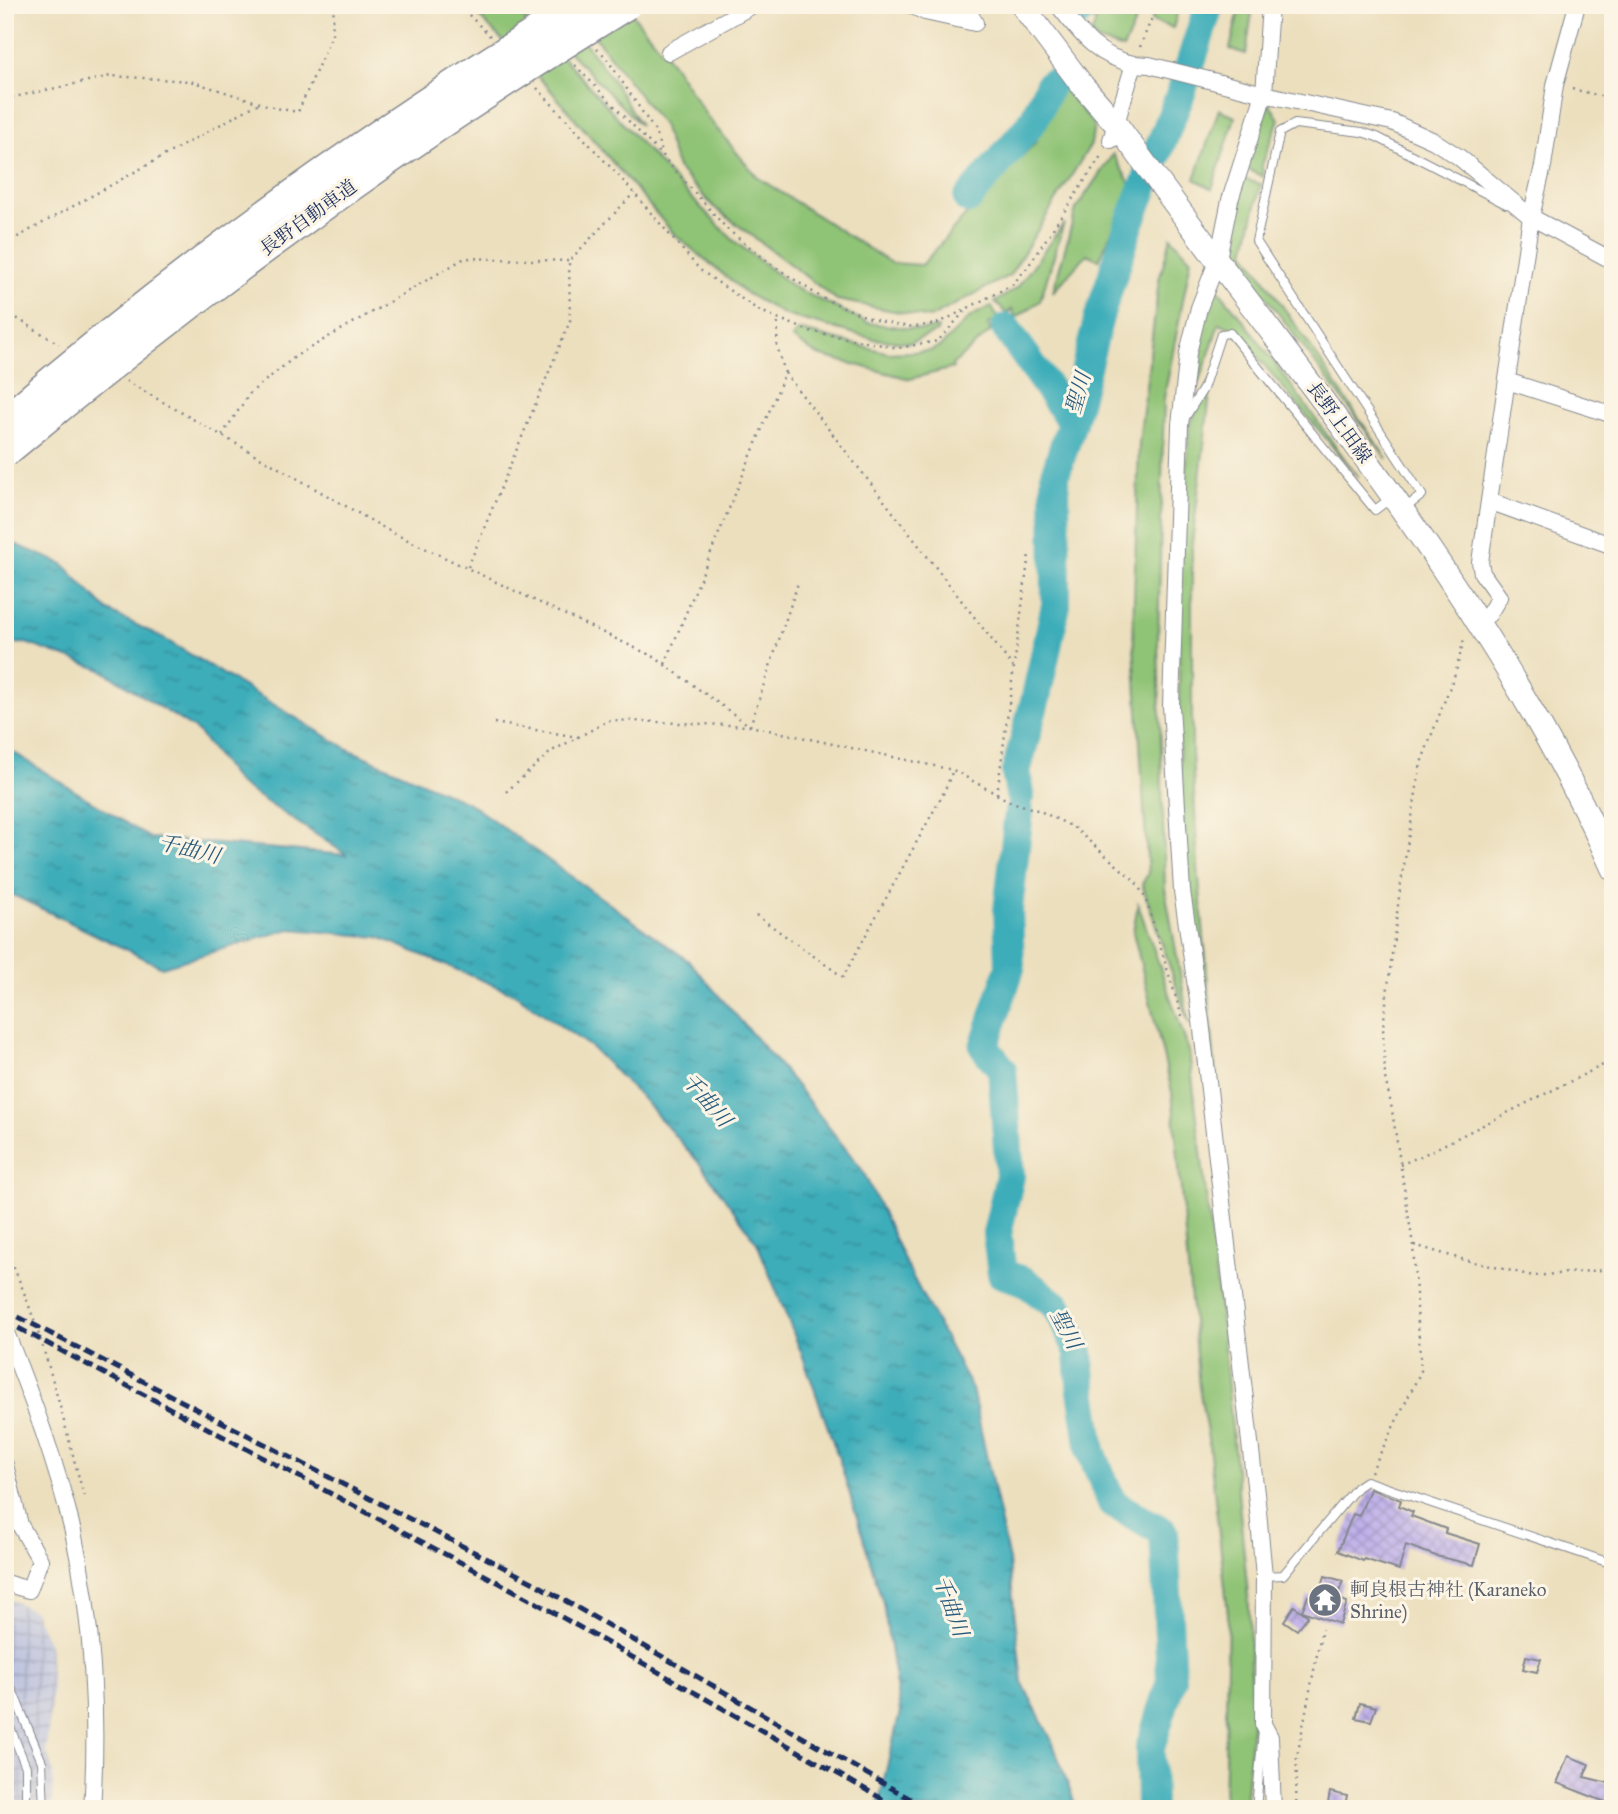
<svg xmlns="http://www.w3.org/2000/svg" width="1618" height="1814" font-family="'IM FELL Great Primer','Noto Serif JP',serif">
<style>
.industrial{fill:url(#industrial-grid)}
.green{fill:#8fc374;stroke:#557969;stroke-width:2}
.water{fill:url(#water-ripples);stroke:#2c6e8c;stroke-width:2}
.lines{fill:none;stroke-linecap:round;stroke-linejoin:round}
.river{stroke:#3dadb9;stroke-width:30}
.building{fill:url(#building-cross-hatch)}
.lane-casing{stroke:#84878e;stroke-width:10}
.street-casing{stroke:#84878e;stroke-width:18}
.primary-casing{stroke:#84878e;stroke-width:25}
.path{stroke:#84878e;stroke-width:2.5;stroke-dasharray:2 5;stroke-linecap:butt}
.lane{stroke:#fff;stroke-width:8}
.street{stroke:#fff;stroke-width:16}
.primary{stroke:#fff;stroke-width:23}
.rail{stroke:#1b2f5e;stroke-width:5;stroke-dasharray:10 5;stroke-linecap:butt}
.highway-bridge-casing{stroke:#84878e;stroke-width:31;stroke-linecap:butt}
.highway-bridge{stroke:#fff;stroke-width:28}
.labels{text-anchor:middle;stroke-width:6;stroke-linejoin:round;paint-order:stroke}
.street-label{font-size:19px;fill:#1b2f5e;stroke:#fcf5e5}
.worship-label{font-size:19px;fill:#5b616d;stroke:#fcf5e5;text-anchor:start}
.water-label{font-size:21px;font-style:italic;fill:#275b7e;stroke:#fcf5e5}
</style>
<defs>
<pattern id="industrial-grid" width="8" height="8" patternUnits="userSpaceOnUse" patternTransform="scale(1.75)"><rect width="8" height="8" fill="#bdc3de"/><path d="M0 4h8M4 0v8" fill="none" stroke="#999fb7"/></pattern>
<pattern id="water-ripples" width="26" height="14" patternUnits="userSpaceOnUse" patternTransform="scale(1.75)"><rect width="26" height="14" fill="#3dadb9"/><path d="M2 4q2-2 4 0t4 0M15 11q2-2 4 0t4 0" fill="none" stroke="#328d9a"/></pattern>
<pattern id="building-cross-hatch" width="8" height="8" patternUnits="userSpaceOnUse" patternTransform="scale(1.75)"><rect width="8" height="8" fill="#baaaea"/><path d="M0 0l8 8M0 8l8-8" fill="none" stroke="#968bc1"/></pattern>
</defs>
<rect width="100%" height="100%" fill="#fcf5e5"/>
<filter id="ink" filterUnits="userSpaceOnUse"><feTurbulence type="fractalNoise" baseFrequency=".0143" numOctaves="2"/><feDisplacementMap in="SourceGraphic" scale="14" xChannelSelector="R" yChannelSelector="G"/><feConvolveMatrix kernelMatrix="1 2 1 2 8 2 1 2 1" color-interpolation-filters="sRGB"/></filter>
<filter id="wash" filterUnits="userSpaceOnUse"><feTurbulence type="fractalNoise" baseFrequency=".00686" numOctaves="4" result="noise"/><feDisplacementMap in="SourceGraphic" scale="28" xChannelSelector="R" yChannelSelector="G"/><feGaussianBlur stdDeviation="1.57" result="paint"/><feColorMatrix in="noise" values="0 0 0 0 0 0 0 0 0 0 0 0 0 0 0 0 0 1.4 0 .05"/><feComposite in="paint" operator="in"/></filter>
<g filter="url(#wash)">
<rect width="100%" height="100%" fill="#ecdfbe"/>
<!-- industrial -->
<path class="industrial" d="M 5,1597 L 34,1611 L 49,1645 L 52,1692 L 46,1751 L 53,1770 L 53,1809 L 5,1809 Z"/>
<!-- green -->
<path class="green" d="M 468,5 L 511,5 L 571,66 L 673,179 L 733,240 L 795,288 L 868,323 L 922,330 L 938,328 L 937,332 L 909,343 L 874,339 L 785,315 L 747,294 L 674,234 L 547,86 Z
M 524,5 L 543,5 L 586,44 L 614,82 L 640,125 Z
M 565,5 L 625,5 L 673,64 L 708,118 L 757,177 L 891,263 L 922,265 L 978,201 L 1035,143 L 1048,112 L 1062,87 L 1094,125 L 1091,144 L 1010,275 L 930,318 L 837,300 L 714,207 L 677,168 L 663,126 L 595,37 Z
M 1092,5 L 1143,5 L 1123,49 L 1098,41 L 1091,35 L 1096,21 L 1085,18 Z
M 1158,5 L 1180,5 L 1173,28 L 1151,21 Z
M 1240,5 L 1253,5 L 1246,54 L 1230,49 Z
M 1269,103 L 1279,119 L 1262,165 L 1263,177 L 1246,168 Z
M 1219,109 L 1235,117 L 1212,189 L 1195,179 Z
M 1113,154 L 1132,187 L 1099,260 L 1087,254 L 1053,292 L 1076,209 Z
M 1243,179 L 1261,184 L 1245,251 L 1387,459 L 1228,246 L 1236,201 Z
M 1064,223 L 1040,301 L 1016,318 L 1012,309 L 1007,314 L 995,302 L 1017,288 Z
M 1171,237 L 1191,259 L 1164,398 L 1158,642 L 1165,889 L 1189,1024 L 1142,884 L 1148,874 L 1133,631 L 1139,443 L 1159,280 Z
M 1218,289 L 1244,321 L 1358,477 L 1234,329 L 1219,323 L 1204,370 L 1189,405 L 1192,366 L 1208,295 Z
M 991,306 L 999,320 L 988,324 L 991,331 L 952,365 L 953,368 L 910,379 L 818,355 L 792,338 L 798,330 L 889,353 L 930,351 L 941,346 L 970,317 Z
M 1212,378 L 1192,544 L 1192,751 L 1198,866 L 1219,1113 L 1187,901 L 1179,742 L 1179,575 L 1189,426 Z
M 1138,904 L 1189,1051 L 1224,1345 L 1249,1606 L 1252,1726 L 1245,1809 L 1224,1809 L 1228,1614 L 1209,1445 L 1199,1387 L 1172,1092 L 1133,932 Z"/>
<!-- water -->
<path class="water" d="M 5,540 L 63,564 L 108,611 L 161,637 L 348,749 L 469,803 L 689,961 L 792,1080 L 863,1171 L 908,1268 L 972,1389 L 1009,1561 L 1022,1682 L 1052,1741 L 1077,1809 L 877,1809 L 900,1712 L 883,1603 L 840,1462 L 803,1357 L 757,1243 L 700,1164 L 640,1096 L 592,1048 L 515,994 L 379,937 L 290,929 L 162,967 L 5,891 L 5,747 L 150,838 L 347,855 L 238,783 L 197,731 L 102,670 L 26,643 L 5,644 Z"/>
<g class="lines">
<!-- river -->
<path class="river" d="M 1079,12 L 1083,5
M 968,199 L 1033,121 L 1050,84
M 1006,328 L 1072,422
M 1020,794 L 1016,772 L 1036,697 L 1056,605 L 1055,475 L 1072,422 L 1099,317 L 1129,225 L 1181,93 L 1209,5
M 1019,812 L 1008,910 L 1010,968 L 984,1047 L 1002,1069 L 1010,1176 L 997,1234 L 1002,1274 L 1024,1281 L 1058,1307 L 1079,1352 L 1081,1383 L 1091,1451 L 1112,1503 L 1164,1532 L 1171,1680 L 1150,1748 L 1151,1809"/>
</g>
<g id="blocks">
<!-- building -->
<path class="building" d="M 1370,1489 L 1401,1500 L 1399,1506 L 1413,1512 L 1411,1516 L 1446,1529 L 1445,1533 L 1480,1544 L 1474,1565 L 1436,1556 L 1406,1545 L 1399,1570 L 1364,1559 L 1363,1561 L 1338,1551 L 1353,1514 L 1359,1516 Z
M 1325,1576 L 1343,1581 L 1337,1598 L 1347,1602 L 1340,1624 L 1302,1611 L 1308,1596 L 1318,1599 Z
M 1294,1606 L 1308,1616 L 1297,1630 L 1284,1621 Z
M 1526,1656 L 1541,1659 L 1537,1672 L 1523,1669 Z
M 1360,1703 L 1376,1707 L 1371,1721 L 1356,1718 Z
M 1568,1756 L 1589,1764 L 1584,1777 L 1613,1784 L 1613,1805 L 1557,1783 Z
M 1330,1792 L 1347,1796 L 1344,1809 L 1327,1809 Z"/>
</g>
</g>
<g filter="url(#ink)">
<use href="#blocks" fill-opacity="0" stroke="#84878e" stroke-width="2"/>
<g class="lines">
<!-- lane casing -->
<g class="lane-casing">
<path id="lane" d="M 1184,419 L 1203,389 L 1221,334 L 1230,333 L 1375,510 L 1391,498
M 1404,509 L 1422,495 L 1256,241 L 1280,132 L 1295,124 L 1362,132 L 1377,137 L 1506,204
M 1264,1576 L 1283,1575 L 1357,1487 L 1366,1481 L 1613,1564
M 5,1673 L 42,1762 L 44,1809
M 5,1715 L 26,1767 L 26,1809
M 5,1757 L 6,1809
M 1256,1809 L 1263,1730"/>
</g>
<!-- street casing -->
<g class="street-casing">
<path id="street" d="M 911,5 L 925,12 L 975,23 L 965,5
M 1058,5 C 1080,33 1097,57 1134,64
M 1270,5 L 1264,94 L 1230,200 L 1218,259 L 1199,308 L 1188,353 L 1180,425 L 1171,706 L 1182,891 L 1201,1021 L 1258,1511 L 1264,1576 L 1263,1724 L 1270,1737 L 1273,1809
M 669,52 L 753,5
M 1111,140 L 1134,64 L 1149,65 L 1264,94 L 1392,122 L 1434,141 L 1459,157 L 1531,217 L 1613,261
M 1507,381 L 1613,415
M 1489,501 L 1613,546
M 1477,622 L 1489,614 L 1499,597 L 1482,573 L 1480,562 L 1531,217 L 1543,166 L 1555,85 L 1577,5
M 5,1330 C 31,1395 57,1464 73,1532 C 93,1620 98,1719 92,1809
M 5,1465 L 20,1525 L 40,1560 L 29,1590 L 5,1583"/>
</g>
<!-- primary casing -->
<g class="primary-casing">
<path id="primary" d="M 1022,5 L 1082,85 L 1116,124 C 1291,366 1490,594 1613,869"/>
</g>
<!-- path -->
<path class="path" d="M 459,5 L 490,36
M 517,5 L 524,12
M 1140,47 L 1157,5
M 597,49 L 605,56 L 655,131 L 664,158 L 728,230 L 774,266 L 822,298 L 872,319 L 896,325 L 915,327 L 939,323 L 1012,285 L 1027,268 L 1103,153
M 575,65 L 662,156
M 537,88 L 627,185 L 700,270 L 758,310 L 809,331 L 898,348 L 938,341 L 966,310
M 1572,89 L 1613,99
M 5,99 L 111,76 L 190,81 L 276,108 L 298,112 L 332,35 L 334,5
M 5,244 L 259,103
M 5,311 L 59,344
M 785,373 L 1013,667
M 126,381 L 393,533 L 654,657 L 750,726
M 222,435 L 250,393 L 296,356 L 465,258 L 569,261
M 468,567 L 570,321 L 569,261 L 634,193
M 665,664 L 785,373 L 777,346 L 778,318
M 494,723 L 578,737
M 750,726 L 799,580
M 506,792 L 552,751 L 610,720 L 750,726 L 953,770 L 1009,801 L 1040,811 L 1073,827 L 1135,881 L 1145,897 L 1182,1017
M 997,794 L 1029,554
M 756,915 L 843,977 L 944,792 L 953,770
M 1400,1165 L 1423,1155 L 1613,1060
M 1414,1245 L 1461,1259 L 1533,1276 L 1613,1269
M 5,1248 C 42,1326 61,1413 84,1496
M 1371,1472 L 1421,1371 L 1413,1245 L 1391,1104 L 1385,1078 L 1383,1027 L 1400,889 L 1421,763 L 1456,671 L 1464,639
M 1296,1809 L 1297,1757 L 1322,1629"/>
<!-- lane -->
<use href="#lane" class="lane"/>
<!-- street -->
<use href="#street" class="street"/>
<!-- primary -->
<use href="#primary" class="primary"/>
<!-- rail -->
<path class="rail" d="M 5,1310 L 536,1584 L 928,1809
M 5,1321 L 528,1598 L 900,1809"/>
<!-- highway-bridge casing -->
<g class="highway-bridge-casing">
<path id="highway-bridge" d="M 5,420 C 183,266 378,128 579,5
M 5,453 C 202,288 409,139 627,5"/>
</g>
<!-- highway-bridge -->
<use href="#highway-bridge" class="highway-bridge"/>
</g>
</g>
<!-- icons -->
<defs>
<g id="temple-disc" transform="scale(1.75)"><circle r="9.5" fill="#6b7280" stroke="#fcf5e5"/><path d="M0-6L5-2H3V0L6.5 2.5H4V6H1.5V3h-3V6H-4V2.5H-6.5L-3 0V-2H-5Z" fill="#fff"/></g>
</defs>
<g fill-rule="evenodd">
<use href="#temple-disc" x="1325" y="1600"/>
</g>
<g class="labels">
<!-- street labels -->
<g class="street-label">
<text transform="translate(308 217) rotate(-36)" y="7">長野自動車道</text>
<text transform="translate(1340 422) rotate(54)" y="7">長野上田線</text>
</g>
<!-- worship labels -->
<g class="worship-label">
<text x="1350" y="1596">軻良根古神社 (Karaneko<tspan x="1350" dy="22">Shrine)</tspan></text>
</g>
<!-- water labels -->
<g class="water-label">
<text transform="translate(1078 393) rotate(-74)" y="7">聖川</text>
<text transform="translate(189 849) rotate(14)" y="7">千曲川</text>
<text transform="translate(707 1100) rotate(49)" y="7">千曲川</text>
<text transform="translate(1066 1329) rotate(62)" y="7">聖川</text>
<text transform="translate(951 1606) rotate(70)" y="7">千曲川</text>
</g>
</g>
<!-- margin -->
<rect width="1618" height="1814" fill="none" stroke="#fcf5e5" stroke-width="28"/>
</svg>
